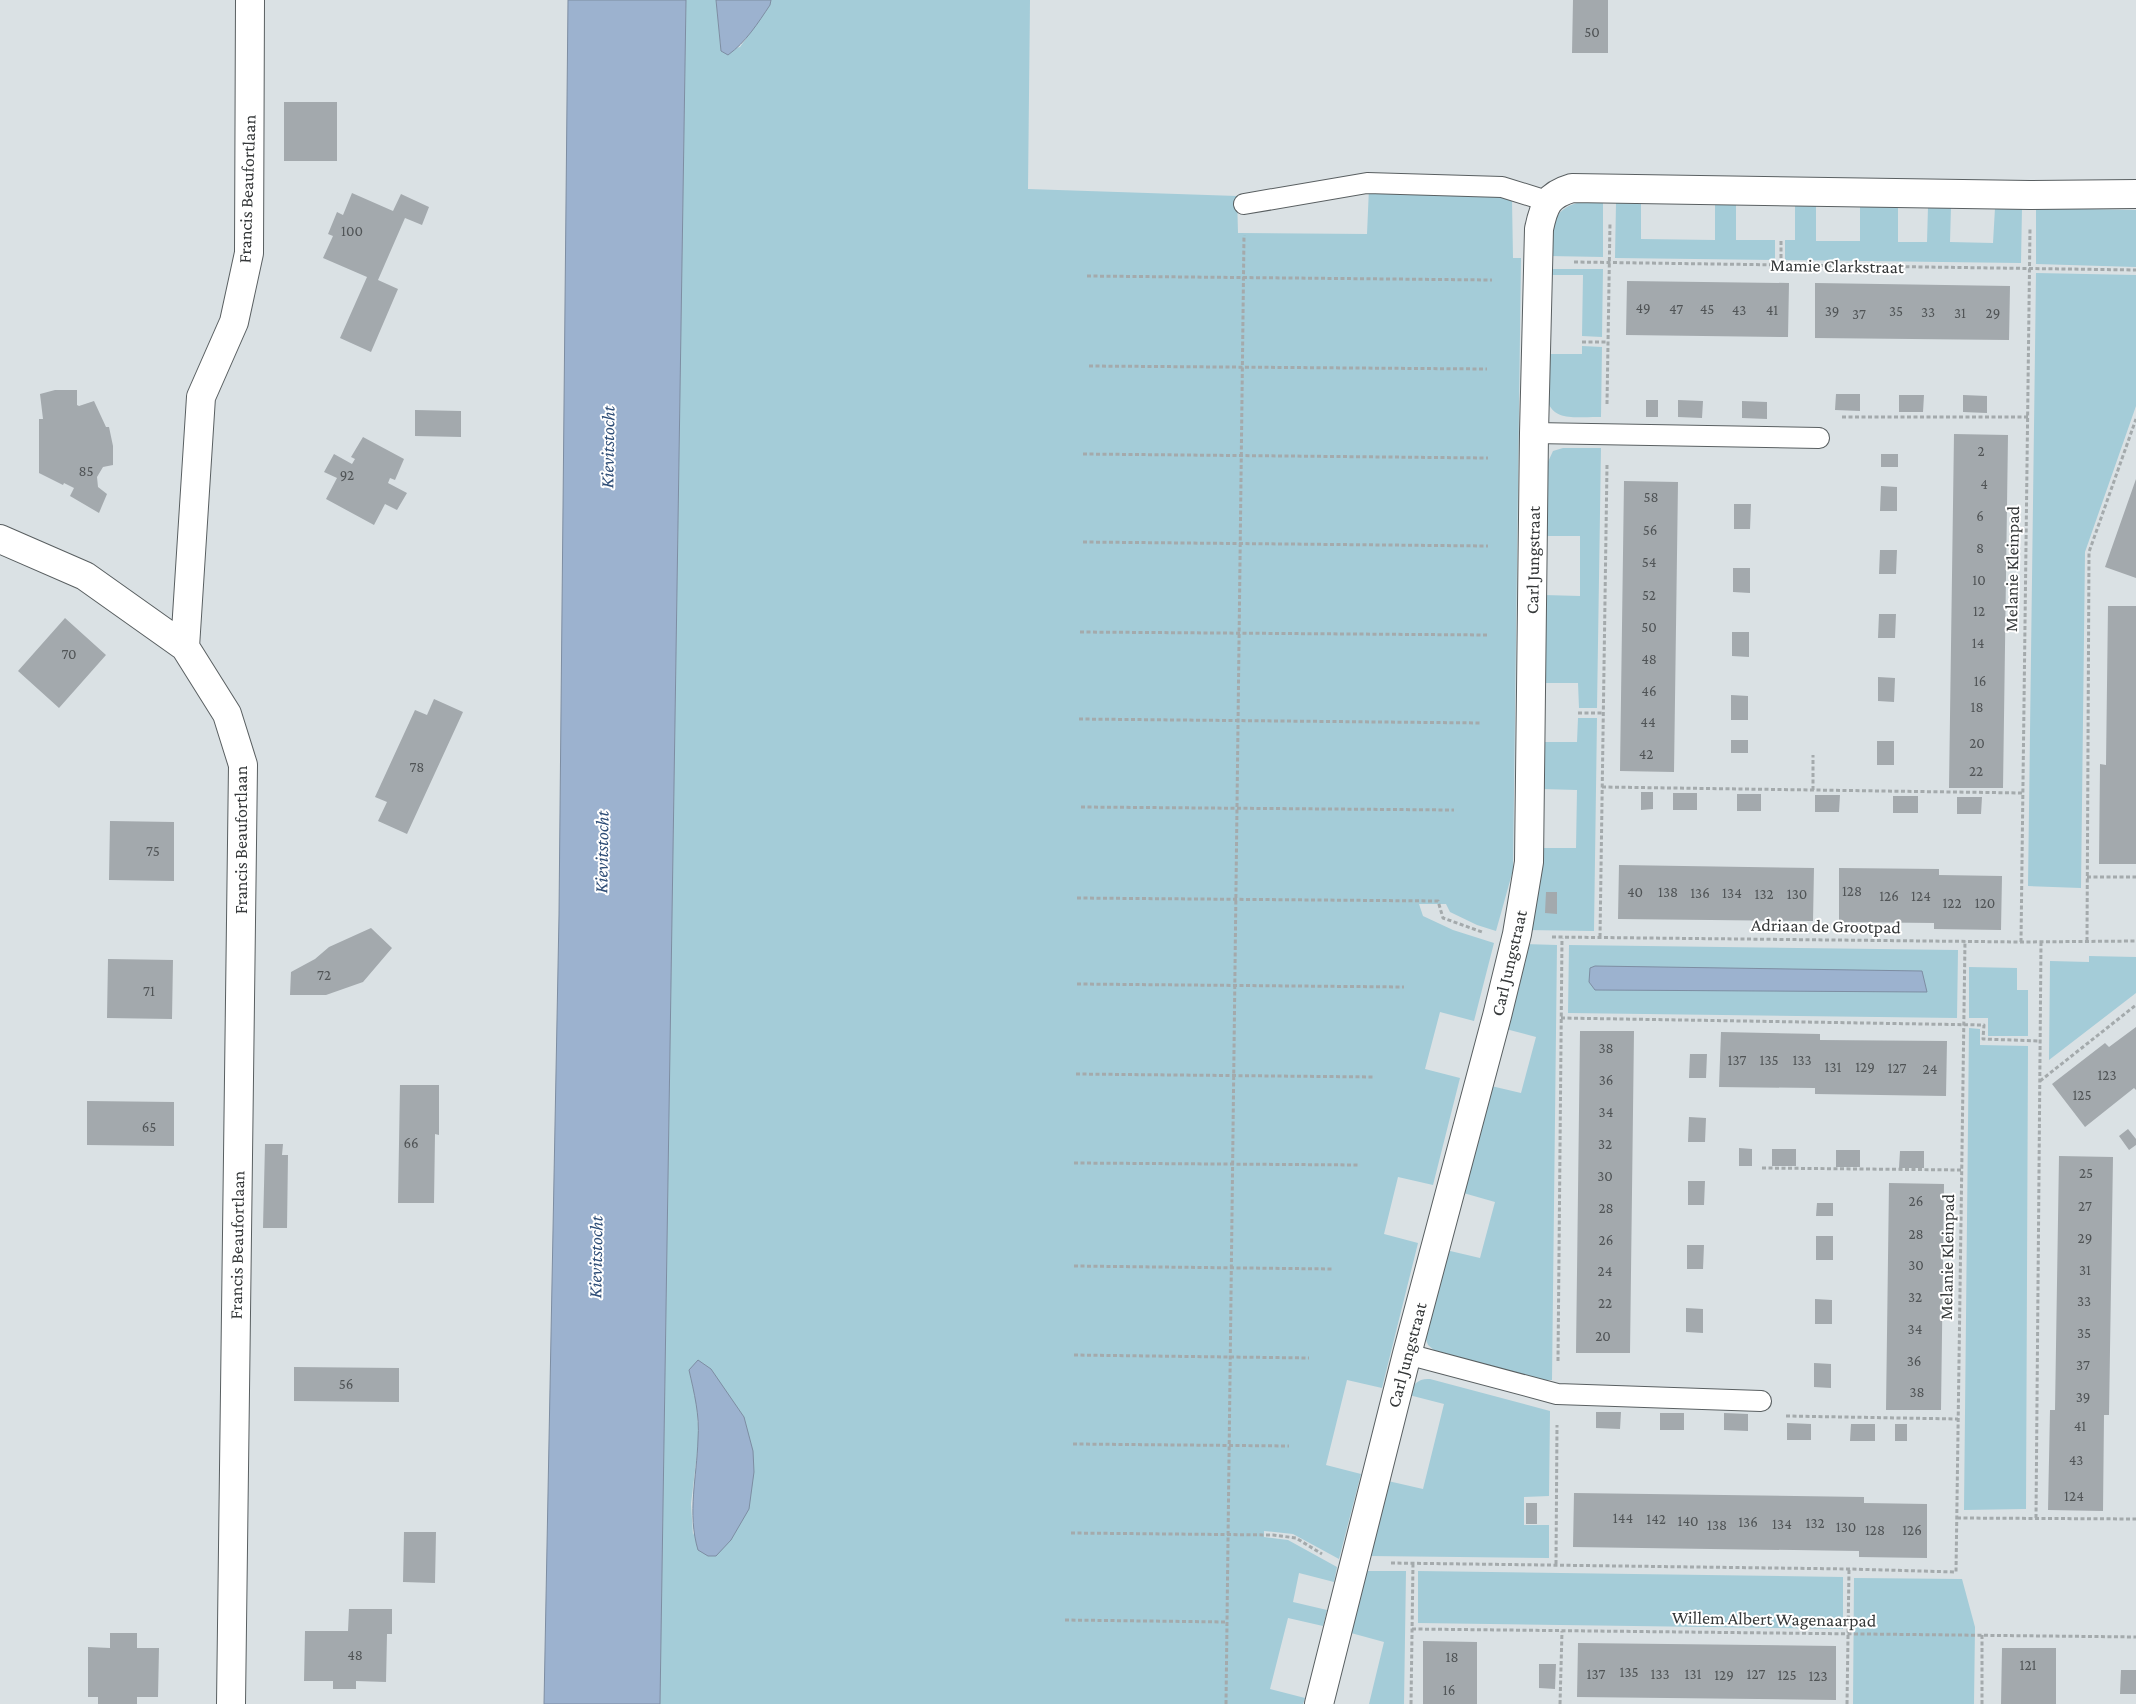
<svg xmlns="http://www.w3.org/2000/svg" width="2136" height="1704" font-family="'Crimson Pro',serif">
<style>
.green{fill:#a4ccd8;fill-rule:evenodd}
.water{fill:#9cb2cf;stroke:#7d8da2}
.building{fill:#a3a9ad}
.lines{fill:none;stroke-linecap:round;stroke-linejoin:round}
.service-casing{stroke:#595f61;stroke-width:22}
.minor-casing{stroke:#595f61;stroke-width:30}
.path{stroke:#a4aaac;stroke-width:3;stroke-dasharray:4 2.5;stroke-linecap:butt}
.service{stroke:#fff;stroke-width:20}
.minor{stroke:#fff;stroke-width:28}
.labels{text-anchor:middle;stroke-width:4;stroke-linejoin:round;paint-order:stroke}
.number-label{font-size:15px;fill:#505456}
.street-label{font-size:18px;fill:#353839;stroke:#fff}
.water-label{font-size:19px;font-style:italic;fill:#2e4d76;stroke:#fff}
</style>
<rect width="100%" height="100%" fill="#dae1e4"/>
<!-- green -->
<path class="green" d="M 686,0 L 716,0 L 721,51 L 740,47 L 770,5 L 771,0 L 1030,0 L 1028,189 L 1237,196 L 1238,233 L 1367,234 L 1369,188 L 1488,191 L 1512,200 L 1513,258 L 1521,258 L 1513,870 L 1496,931 L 1477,925 L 1450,912 L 1446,904 L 1419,904 L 1423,916 L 1453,930 L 1494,943 L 1474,1021 L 1440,1012 L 1425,1069 L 1460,1078 L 1433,1185 L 1398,1177 L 1384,1234 L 1418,1243 L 1382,1388 L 1347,1380 L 1326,1465 L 1361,1474 L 1339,1559 L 1293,1534 L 1264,1531 L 1264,1537 L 1288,1540 L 1337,1567 L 1334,1582 L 1299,1573 L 1293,1602 L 1327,1610 L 1323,1626 L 1288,1618 L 1270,1689 L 1305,1698 L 1303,1704 L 660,1704 ZM 689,1370 L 727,1394 L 744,1417 L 693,1535 L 691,1504 L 699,1437 L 696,1399 Z
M 1580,202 L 1603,203 L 1603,257 L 1549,256 C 1552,230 1549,210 1580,202 Z
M 1616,203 L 1641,204 L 1641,239 L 1715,240 L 1715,204 L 1736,205 L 1736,240 L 1775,240 L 1775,260 L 1615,258 Z
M 1795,205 L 1816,205 L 1816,241 L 1860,241 L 1860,206 L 1898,206 L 1898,242 L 1927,242 L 1928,207 L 1951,207 L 1950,242 L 1993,243 L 1995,208 L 2022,208 L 2021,263 L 1785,260 L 1785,240 L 1795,240 Z
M 2036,208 L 2136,210 L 2136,267 L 2036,264 Z
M 1549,269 L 1603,269 L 1602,337 L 1582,336 L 1583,275 L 1549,275 Z
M 2036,273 L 2136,275 L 2136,406 L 2085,552 L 2081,888 L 2028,886 Z
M 1582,346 L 1602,347 L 1601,417 C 1583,416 1555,423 1548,402 L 1548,354 L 1582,354 Z
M 1563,448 L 1601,448 L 1597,708 L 1579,708 L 1578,683 L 1543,683 L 1544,595 L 1580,596 L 1580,536 L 1545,536 L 1547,464 L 1553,451 Z
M 1578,718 L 1597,718 L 1594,931 L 1526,930 L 1541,848 L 1576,848 L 1577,790 L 1541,789 L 1542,742 L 1577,742 Z
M 1523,944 L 1557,945 L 1552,1380 L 1541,1380 L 1435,1351 L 1428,1345 L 1425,1337 L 1446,1250 L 1480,1258 L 1495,1202 L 1460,1192 L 1487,1085 L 1521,1093 L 1536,1037 L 1502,1028 Z
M 1569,945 L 1958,950 L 1957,1018 L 1568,1013 Z
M 2089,956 L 2136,957 L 2136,993 L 2049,1060 L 2050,961 L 2089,962 Z
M 1969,967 L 2017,968 L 2017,990 L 2028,990 L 2028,1036 L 1988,1036 L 1988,1018 L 1969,1018 Z
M 1969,1028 L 1980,1029 L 1980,1045 L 2028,1046 L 2026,1509 L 1964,1510 Z
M 1430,1379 L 1550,1411 L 1549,1496 L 1524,1497 L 1524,1525 L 1549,1525 L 1549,1558 L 1369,1556 L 1388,1481 L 1423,1489 L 1444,1404 L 1409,1395 C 1412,1384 1419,1378 1430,1379 Z
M 1366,1571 L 1406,1571 L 1404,1704 L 1369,1704 L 1384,1642 L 1351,1633 Z
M 1418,1571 L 1843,1577 L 1843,1629 L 1418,1623 Z
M 1854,1578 L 1962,1579 L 1975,1627 L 1974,1704 L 1853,1704 Z"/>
<!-- water -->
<path class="water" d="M 568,0 L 686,0 L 660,1704 L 544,1704 L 559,915 Z
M 716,0 L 771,0 L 770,5 C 758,23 746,42 728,55 L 721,51 Z
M 1595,966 L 1922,971 L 1927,992 L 1595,990 L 1589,982 L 1590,968 Z
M 698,1360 L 711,1369 L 744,1417 L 753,1451 L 754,1472 L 749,1509 L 731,1540 L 716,1556 L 708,1556 L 698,1550 C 687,1513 697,1477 698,1439 C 700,1416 694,1392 689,1370 Z"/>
<!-- building -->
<path class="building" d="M 1573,0 L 1608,0 L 1608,53 L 1572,53 Z
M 284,102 L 337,102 L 337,161 L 284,161 Z
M 352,193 L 393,211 L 401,194 L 429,207 L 422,225 L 405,218 L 378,280 L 398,289 L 371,352 L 340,338 L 367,277 L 323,258 L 333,236 L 328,234 L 337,212 L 343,215 Z
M 1627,281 L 1789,283 L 1788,337 L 1626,335 Z
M 1815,283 L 2010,286 L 2009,340 L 1815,338 Z
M 55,390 L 77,390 L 77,405 L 79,406 L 94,401 L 106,427 L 109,427 L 113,446 L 113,465 L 103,467 L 97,477 L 98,487 L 107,494 L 99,513 L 70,496 L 74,488 L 64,483 L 63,485 L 39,473 L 39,419 L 43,419 L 40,394 Z
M 1836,394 L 1860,394 L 1860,411 L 1835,410 Z
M 1899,395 L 1924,395 L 1923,412 L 1899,412 Z
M 1963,395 L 1987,396 L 1987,413 L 1963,412 Z
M 1646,400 L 1658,400 L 1658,417 L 1646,417 Z
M 1678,400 L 1703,401 L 1702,418 L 1678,417 Z
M 1742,401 L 1767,402 L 1767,419 L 1742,418 Z
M 415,410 L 461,411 L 461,437 L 415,436 Z
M 1954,434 L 2008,435 L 2003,788 L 1949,788 Z
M 363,437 L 404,459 L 395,480 L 390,478 L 388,483 L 407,493 L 397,510 L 385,504 L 374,525 L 326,499 L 337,478 L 324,472 L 334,454 L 352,464 L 355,459 L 351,457 Z
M 1881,454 L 1898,454 L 1898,467 L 1881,467 Z
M 2136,479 L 2136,578 L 2105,567 Z
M 1624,481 L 1678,482 L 1674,772 L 1620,771 Z
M 1881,486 L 1897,487 L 1897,511 L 1880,511 Z
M 1734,504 L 1751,504 L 1750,529 L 1734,529 Z
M 1880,550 L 1897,550 L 1896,574 L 1879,574 Z
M 1733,568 L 1750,568 L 1750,593 L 1733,592 Z
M 2108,606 L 2136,606 L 2136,864 L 2099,864 L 2100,764 L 2106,765 Z
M 1879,614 L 1896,614 L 1895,638 L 1878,638 Z
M 65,618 L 106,655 L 59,708 L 18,671 Z
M 1732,632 L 1749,632 L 1749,657 L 1732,656 Z
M 1878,677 L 1895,678 L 1894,702 L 1878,701 Z
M 1731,695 L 1748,696 L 1748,720 L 1731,720 Z
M 434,699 L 463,712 L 407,834 L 378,821 L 387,802 L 375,797 L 415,710 L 427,715 Z
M 1731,740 L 1748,740 L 1748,753 L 1731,753 Z
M 1877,741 L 1894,741 L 1894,765 L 1877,765 Z
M 1641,792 L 1653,792 L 1653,809 L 1641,810 Z
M 1673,793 L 1697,793 L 1697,810 L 1673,810 Z
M 1737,794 L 1761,794 L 1761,811 L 1737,811 Z
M 1815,795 L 1840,795 L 1839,812 L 1815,812 Z
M 1893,796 L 1918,796 L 1918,813 L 1893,813 Z
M 1957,797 L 1982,797 L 1981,814 L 1957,814 Z
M 110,821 L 174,822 L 174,881 L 109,880 Z
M 1619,865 L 1814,868 L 1813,921 L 1618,919 Z
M 1839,868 L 1939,869 L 1939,875 L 2002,876 L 2001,930 L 1934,929 L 1934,923 L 1839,922 Z
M 1546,892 L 1557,892 L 1557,914 L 1545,913 Z
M 371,928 L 392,948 L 363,982 L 326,995 L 290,995 L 291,972 L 315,959 L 329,947 Z
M 108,959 L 173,960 L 172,1019 L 107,1018 Z
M 2136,1027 L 2136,1090 L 2134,1088 L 2085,1127 L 2052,1084 L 2105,1043 L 2109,1047 Z
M 1580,1031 L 1634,1031 L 1630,1353 L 1576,1353 Z
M 1721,1032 L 1820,1034 L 1820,1040 L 1947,1041 L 1946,1096 L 1815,1094 L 1815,1088 L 1719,1087 Z
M 1690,1054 L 1707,1054 L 1706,1078 L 1689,1078 Z
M 400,1085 L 439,1085 L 439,1135 L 435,1134 L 434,1203 L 398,1203 Z
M 87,1101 L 174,1102 L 174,1146 L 87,1145 Z
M 1689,1117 L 1706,1118 L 1705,1142 L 1688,1142 Z
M 2128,1129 L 2136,1139 L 2136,1145 L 2129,1150 L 2119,1136 Z
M 265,1144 L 283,1144 L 282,1155 L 288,1155 L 287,1228 L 263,1228 Z
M 1739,1148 L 1752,1149 L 1752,1166 L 1739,1166 Z
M 1772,1149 L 1796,1149 L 1796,1166 L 1772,1166 Z
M 1836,1150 L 1860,1150 L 1860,1167 L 1836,1167 Z
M 1900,1151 L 1924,1151 L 1924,1168 L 1899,1168 Z
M 2059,1156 L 2113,1157 L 2109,1415 L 2104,1415 L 2103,1511 L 2048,1510 L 2050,1410 L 2055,1410 Z
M 1688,1181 L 1705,1181 L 1704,1205 L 1688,1205 Z
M 1889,1183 L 1944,1184 L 1941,1410 L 1886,1410 Z
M 1817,1203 L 1833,1203 L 1833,1216 L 1816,1216 Z
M 1816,1236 L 1833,1236 L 1833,1260 L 1816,1260 Z
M 1687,1245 L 1704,1245 L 1703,1269 L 1687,1269 Z
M 1815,1299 L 1832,1300 L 1832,1324 L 1815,1324 Z
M 1686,1308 L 1703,1309 L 1703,1333 L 1686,1332 Z
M 1814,1363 L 1831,1364 L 1831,1388 L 1814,1387 Z
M 294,1367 L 399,1368 L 399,1402 L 294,1401 Z
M 1596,1412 L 1621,1412 L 1620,1429 L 1596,1428 Z
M 1660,1413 L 1684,1413 L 1684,1430 L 1660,1430 Z
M 1724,1413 L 1748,1414 L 1748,1431 L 1724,1430 Z
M 1787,1423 L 1811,1424 L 1811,1440 L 1787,1440 Z
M 1851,1424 L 1875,1424 L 1875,1441 L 1850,1441 Z
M 1895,1424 L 1907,1424 L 1907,1441 L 1895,1441 Z
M 1574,1493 L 1864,1497 L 1864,1503 L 1927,1504 L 1927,1558 L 1859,1557 L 1859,1551 L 1573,1547 Z
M 1526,1503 L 1537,1503 L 1537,1524 L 1526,1524 Z
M 404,1532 L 436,1532 L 435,1583 L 403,1582 Z
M 349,1609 L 392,1609 L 392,1634 L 387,1634 L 386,1682 L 356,1681 L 356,1689 L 333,1689 L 333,1681 L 304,1681 L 305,1631 L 348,1631 Z
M 110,1633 L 137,1633 L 137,1648 L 159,1648 L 158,1697 L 137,1697 L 137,1704 L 98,1704 L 98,1697 L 88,1697 L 88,1647 L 110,1648 Z
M 1423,1641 L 1477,1642 L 1477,1704 L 1423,1704 Z
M 1578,1643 L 1836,1646 L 1836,1700 L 1577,1697 Z
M 2002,1648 L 2056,1648 L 2056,1704 L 2001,1704 Z
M 1539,1664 L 1556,1664 L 1555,1689 L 1539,1688 Z
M 2121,1670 L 2136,1670 L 2136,1694 L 2120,1694 Z"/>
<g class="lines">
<!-- service casing -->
<g class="service-casing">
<path id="service" d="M 1244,204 L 1367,183 L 1502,187 L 1547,201
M 1534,433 L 1819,438
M 1407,1354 L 1557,1394 L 1761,1401"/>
</g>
<!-- minor casing -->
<g class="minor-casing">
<path id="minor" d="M 0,539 L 85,576 L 185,647
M 231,1704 L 243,765 L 227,714 L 185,647 L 201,397 L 234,322 L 249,253 L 250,0
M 1319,1704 L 1407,1354 L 1497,1016 L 1517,934 L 1529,862 L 1534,433 L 1539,229 C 1544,205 1548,195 1572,188 L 2030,195 L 2136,194"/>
</g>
<!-- path -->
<path class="path" d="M 1781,241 L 1781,265
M 1574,262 L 2136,270
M 1087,276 L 1492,280
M 1582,342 L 1608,342
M 1089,366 L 1487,369
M 1607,404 L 1610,223
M 1842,417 L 2028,417
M 1083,454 L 1488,458
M 1083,542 L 1488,546
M 1080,632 L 1487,635
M 1578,713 L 1603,713
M 1079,719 L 1482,723
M 1602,787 L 2023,793
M 1813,790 L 1813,755
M 1081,807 L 1454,810
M 2087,877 L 2136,877
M 1077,898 L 1438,901 L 1443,918 L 1482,932
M 1552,937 L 2021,942 L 2136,941
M 1600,937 L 1607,465
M 2087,941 L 2089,552 L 2136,419
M 2021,942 L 2030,228
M 1077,984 L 1404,987
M 1561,1018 L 1984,1025 L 1983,1039 L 2040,1041
M 1076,1074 L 1375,1077
M 2040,1081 L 2136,1005
M 1074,1163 L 1360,1165
M 1762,1168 L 1962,1170
M 1074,1266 L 1332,1269
M 1074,1355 L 1309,1358
M 1558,1361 L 1562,938
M 1786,1416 L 1958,1419
M 1073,1444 L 1289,1446
M 1957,1518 L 2136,1519
M 2036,1518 L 2041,942
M 1071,1533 L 1273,1535 L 1296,1538 L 1322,1554
M 1391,1563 L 1849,1569 L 1956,1572 L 1965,941
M 1556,1564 L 1557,1425
M 1065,1620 L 1227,1622
M 1412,1629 L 2136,1637
M 1226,1704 L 1244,235
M 1411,1704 L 1413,1563
M 1560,1704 L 1562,1631
M 1847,1704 L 1849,1569
M 1982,1704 L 1982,1635"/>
<!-- service -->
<use href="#service" class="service"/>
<!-- minor -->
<use href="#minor" class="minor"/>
</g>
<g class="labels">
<!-- number labels -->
<g class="number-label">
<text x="1592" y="37">50</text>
<text x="352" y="236">100</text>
<text x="1643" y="313">49</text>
<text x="1676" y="314">47</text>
<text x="1707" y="314">45</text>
<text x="1739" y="315">43</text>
<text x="1772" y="315">41</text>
<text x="1832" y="316">39</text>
<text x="1896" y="316">35</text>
<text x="1928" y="317">33</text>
<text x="1960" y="318">31</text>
<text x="1993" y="318">29</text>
<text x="1859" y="319">37</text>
<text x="1981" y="456">2</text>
<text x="86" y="476">85</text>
<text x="347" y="480">92</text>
<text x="1984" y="489">4</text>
<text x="1651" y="502">58</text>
<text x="1980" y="521">6</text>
<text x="1650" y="535">56</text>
<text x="1980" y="553">8</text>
<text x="1649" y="567">54</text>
<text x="1979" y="585">10</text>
<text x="1649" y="600">52</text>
<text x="1979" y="616">12</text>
<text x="1649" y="632">50</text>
<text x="1978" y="648">14</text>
<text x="69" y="659">70</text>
<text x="1649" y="664">48</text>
<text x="1980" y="686">16</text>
<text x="1649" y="696">46</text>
<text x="1977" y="712">18</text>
<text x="1648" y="727">44</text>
<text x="1977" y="748">20</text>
<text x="1646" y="759">42</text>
<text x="417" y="772">78</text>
<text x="1976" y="776">22</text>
<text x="153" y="856">75</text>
<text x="1852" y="896">128</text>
<text x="1635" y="897">40</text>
<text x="1668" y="897">138</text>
<text x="1700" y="898">136</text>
<text x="1732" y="898">134</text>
<text x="1764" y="899">132</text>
<text x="1797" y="899">130</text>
<text x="1889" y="901">126</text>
<text x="1921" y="901">124</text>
<text x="1952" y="908">122</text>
<text x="1985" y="908">120</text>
<text x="324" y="980">72</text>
<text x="149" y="996">71</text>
<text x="1606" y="1053">38</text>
<text x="1737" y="1065">137</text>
<text x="1769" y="1065">135</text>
<text x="1802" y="1065">133</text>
<text x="1833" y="1072">131</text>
<text x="1865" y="1072">129</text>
<text x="1897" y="1073">127</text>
<text x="1930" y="1074">24</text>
<text x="2107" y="1080">123</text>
<text x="1606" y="1085">36</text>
<text x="2082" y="1100">125</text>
<text x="1606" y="1117">34</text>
<text x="149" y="1132">65</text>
<text x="411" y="1148">66</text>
<text x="1605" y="1149">32</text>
<text x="2086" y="1178">25</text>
<text x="1605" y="1181">30</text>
<text x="1916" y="1206">26</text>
<text x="2085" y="1211">27</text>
<text x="1606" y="1213">28</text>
<text x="1916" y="1239">28</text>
<text x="2085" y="1243">29</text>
<text x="1606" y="1245">26</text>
<text x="1916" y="1270">30</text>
<text x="2085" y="1275">31</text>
<text x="1605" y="1276">24</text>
<text x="1915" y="1302">32</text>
<text x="2084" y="1306">33</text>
<text x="1605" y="1308">22</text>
<text x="1915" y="1334">34</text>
<text x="2084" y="1338">35</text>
<text x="1603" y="1341">20</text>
<text x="1914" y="1366">36</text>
<text x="2083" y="1370">37</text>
<text x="346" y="1389">56</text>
<text x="1917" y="1397">38</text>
<text x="2083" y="1402">39</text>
<text x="2080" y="1431">41</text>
<text x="2076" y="1465">43</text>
<text x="2074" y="1501">124</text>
<text x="1623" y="1523">144</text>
<text x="1656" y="1524">142</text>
<text x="1688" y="1526">140</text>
<text x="1748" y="1527">136</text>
<text x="1815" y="1528">132</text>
<text x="1782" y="1529">134</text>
<text x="1717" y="1530">138</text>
<text x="1846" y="1532">130</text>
<text x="1875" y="1535">128</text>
<text x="1912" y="1535">126</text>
<text x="355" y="1660">48</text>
<text x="1452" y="1662">18</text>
<text x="2028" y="1670">121</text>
<text x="1629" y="1677">135</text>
<text x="1596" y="1679">137</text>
<text x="1660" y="1679">133</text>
<text x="1693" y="1679">131</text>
<text x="1756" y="1679">127</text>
<text x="1724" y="1680">129</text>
<text x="1787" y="1680">125</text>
<text x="1818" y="1681">123</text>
<text x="1449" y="1695">16</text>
</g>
<!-- street labels -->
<g class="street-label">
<text transform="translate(247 189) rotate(-88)" y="6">Francis Beaufortlaan</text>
<text transform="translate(1837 266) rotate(1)" y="6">Mamie Clarkstraat</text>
<text transform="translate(1533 560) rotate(-89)" y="6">Carl Jungstraat</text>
<text transform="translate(2012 569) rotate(-89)" y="6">Melanie Kleinpad</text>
<text transform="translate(241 840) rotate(-90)" y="6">Francis Beaufortlaan</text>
<text transform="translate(1826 926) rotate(1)" y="6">Adriaan de Grootpad</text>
<text transform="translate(1509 963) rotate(-77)" y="6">Carl Jungstraat</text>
<text transform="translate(237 1245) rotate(-89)" y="6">Francis Beaufortlaan</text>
<text transform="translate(1947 1257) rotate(-89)" y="6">Melanie Kleinpad</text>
<text transform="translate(1407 1355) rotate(-75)" y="6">Carl Jungstraat</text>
<text transform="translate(1774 1619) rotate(1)" y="6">Willem Albert Wagenaarpad</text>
</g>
<!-- water labels -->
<g class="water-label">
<text transform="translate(607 447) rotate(-89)" y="7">Kievitstocht</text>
<text transform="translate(601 852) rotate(-89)" y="7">Kievitstocht</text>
<text transform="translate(595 1257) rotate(-89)" y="7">Kievitstocht</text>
</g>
</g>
</svg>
